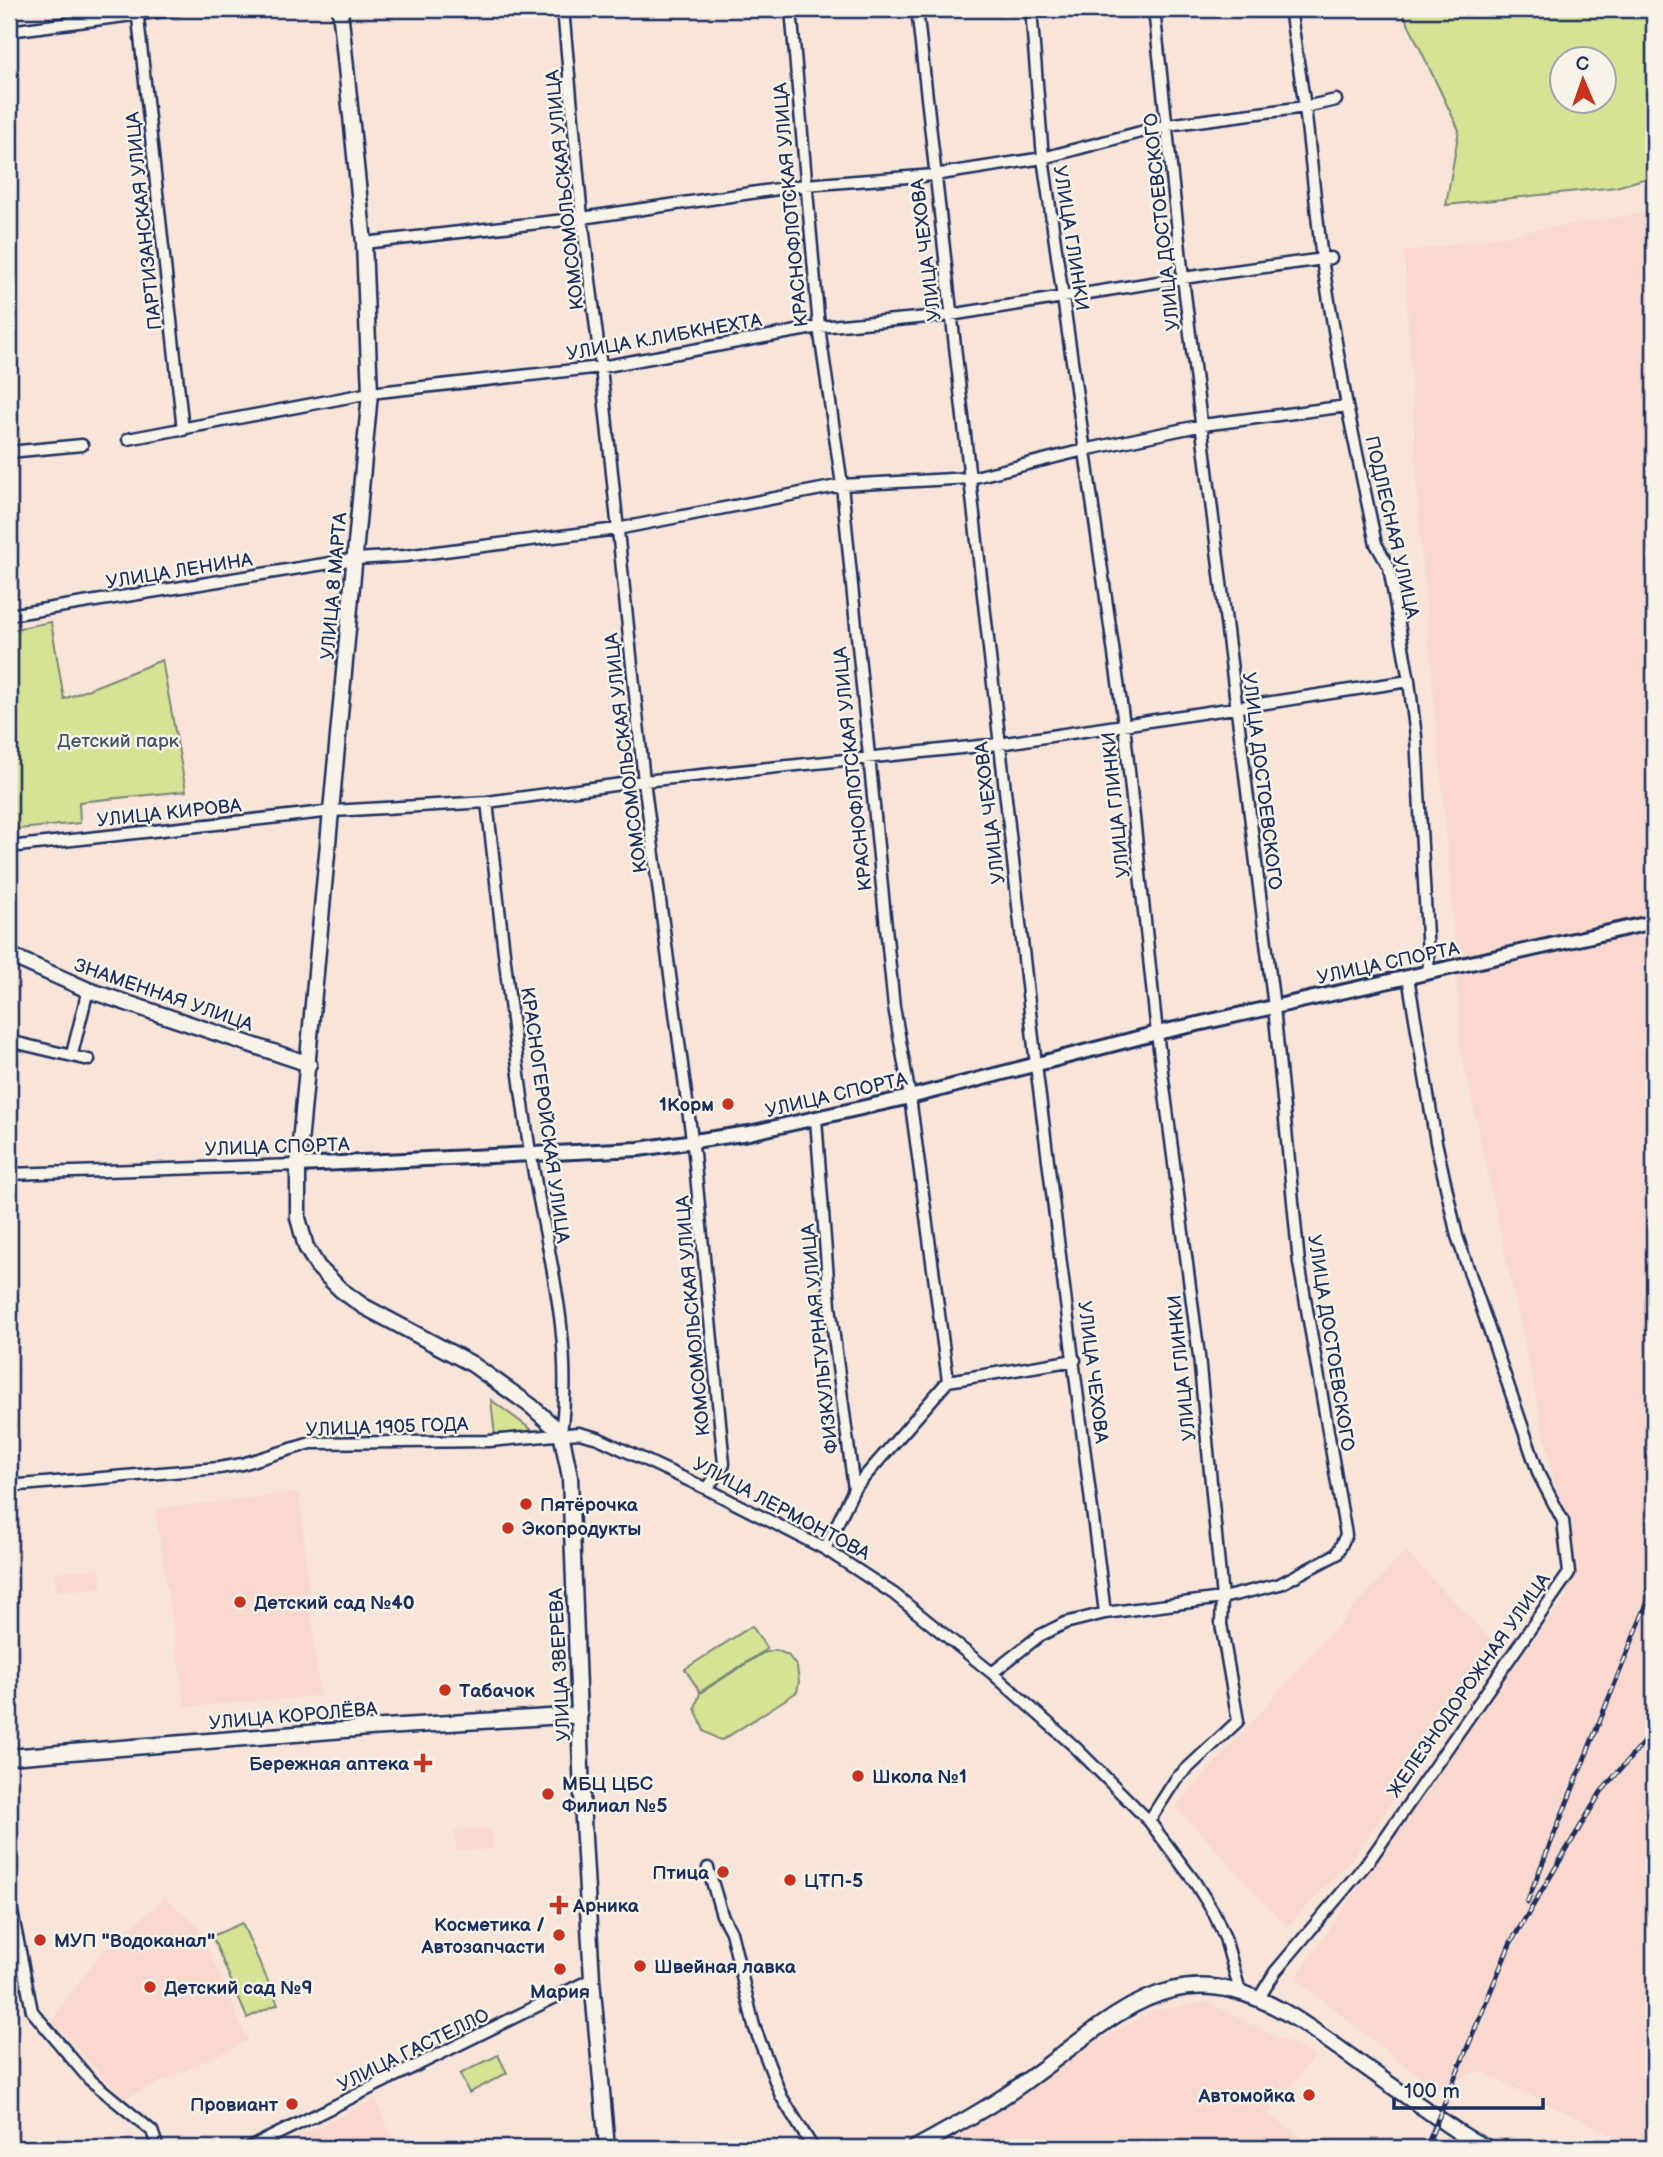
<svg xmlns="http://www.w3.org/2000/svg" width="1663" height="2157" font-family="'Balsamiq Sans',sans-serif">
<style>
.built{fill:#f9d9cf}
.green{fill:#d6e294;stroke:#788879;stroke-width:2;fill-rule:evenodd}
.lines{fill:none;stroke-linecap:round;stroke-linejoin:round}
.minor-casing{stroke:#1b2f5e;stroke-width:15}
.tertiary-casing{stroke:#1b2f5e;stroke-width:18}
.secondary-casing{stroke:#1b2f5e;stroke-width:19}
.minor{stroke:#f7f3e8;stroke-width:10}
.tertiary{stroke:#f7f3e8;stroke-width:12}
.secondary{stroke:#f7f3e8;stroke-width:14}
.rail-casing{stroke:#1b2f5e;stroke-width:5}
.rail{stroke:#f7f3e8;stroke-width:2.5;stroke-dasharray:8;stroke-linecap:butt}
.poi-dot{fill:#c8321e;stroke:#f7f3e8;stroke-width:2.5}
.labels{text-anchor:middle;stroke-width:5;stroke-linejoin:round;paint-order:stroke}
.street-label{font-size:19px;fill:#1b2f5e;stroke:#f7f3e8}
.park-label{font-size:19px;fill:#405369;stroke:#f7f3e8}
.poi-label{font-size:19px;font-weight:bold;fill:#1b2f5e;stroke:#f7f3e8;text-anchor:start}
</style>
<rect width="100%" height="100%" fill="#f8e4d9"/>
<filter id="ink" filterUnits="userSpaceOnUse"><feTurbulence type="fractalNoise" baseFrequency=".0143" numOctaves="2"/><feDisplacementMap in="SourceGraphic" scale="14" xChannelSelector="R" yChannelSelector="G"/><feConvolveMatrix kernelMatrix="1 2 1 2 8 2 1 2 1" color-interpolation-filters="sRGB"/></filter>
<g filter="url(#ink)">
<!-- built -->
<path class="built" d="M 1654,211 L 1654,2148 L 1640,2148 L 1479,2071 L 1434,2089 L 1295,1978 L 1511,1669 L 1567,1595 L 1563,1521 L 1461,1051 L 1450,878 L 1419,527 L 1404,252 Z
M 299,1492 L 320,1696 L 185,1707 L 155,1509 Z
M 1405,1551 L 1499,1648 L 1356,1854 L 1287,1927 L 1176,1806 Z
M 100,1569 L 101,1588 L 57,1591 L 55,1572 Z
M 492,1829 L 493,1849 L 456,1851 L 455,1830 Z
M 165,1898 L 198,1926 L 248,2041 L 124,2099 L 51,2021 L 100,1953 Z
M 1208,2002 L 1315,2056 L 1268,2114 L 1316,2148 L 929,2148 L 1077,2053 L 1153,2010 Z
M 375,2099 L 397,2148 L 274,2148 Z"/>
<!-- green -->
<path class="green" d="M 1654,9 L 1654,176 L 1616,187 L 1446,205 L 1459,130 L 1401,9 ZM 1562,60 L 1604,60 L 1604,102 L 1562,102 Z
M 51,622 L 64,699 L 162,660 L 186,791 L 79,802 L 80,823 L 9,830 L 9,630 Z
M 491,1400 L 536,1433 L 495,1436 Z
M 752,1626 L 767,1649 L 700,1692 L 685,1669 Z
M 776,1650 L 788,1655 L 797,1667 L 799,1682 L 797,1692 L 724,1739 L 720,1740 L 704,1731 L 695,1708 L 700,1693 L 763,1653 Z
M 242,1923 L 278,2004 L 247,2018 L 212,1936 Z
M 498,2055 L 507,2073 L 469,2093 L 460,2074 Z"/>
<g class="lines">
<!-- minor casing -->
<g class="minor-casing">
<path id="minor" d="M 137,9 L 183,430
M 563,9 L 582,218 L 601,367 L 644,781 L 694,1154 L 724,1464 L 707,1489
M 791,9 L 819,327 L 842,485 L 894,1007 L 910,1097 L 948,1381 L 854,1489
M 917,9 L 1036,1065 L 1105,1613
M 1031,9 L 1043,158 L 1124,724 L 1157,1033 L 1199,1356 L 1222,1598 L 1221,1624 L 1238,1721 L 1176,1779 L 1149,1821
M 1290,9 L 1305,107 L 1322,260 L 1347,406 L 1376,544 L 1389,567 L 1409,681 L 1416,737 L 1429,973
M 9,31 L 179,9
M 364,243 L 582,218 L 805,185 L 934,175 L 1043,158 L 1167,125 L 1305,107 L 1336,100
M 128,439 L 370,393 L 601,367 L 819,327 L 950,315 L 1183,278 L 1331,258
M 9,452 L 82,445
M 9,615 L 355,559 L 405,556 L 617,529 L 842,485 L 971,478 L 1084,450 L 1203,425 L 1347,406
M 487,802 C 500,914 511,1027 528,1139 C 543,1236 575,1334 561,1433
M 9,847 L 333,811 L 487,802 L 644,781 L 999,744 L 1409,681
M 9,1041 L 89,1060
M 72,1054 L 88,990
M 816,1119 L 830,1306 L 854,1489 L 825,1549
M 9,1174 L 298,1165
M 948,1381 L 1075,1360
M 9,1486 L 219,1468 L 242,1464 L 311,1443 L 489,1441 L 579,1433 L 598,1438 L 707,1489 L 825,1549 L 894,1594 L 992,1673 L 1075,1747 L 1149,1821 L 1194,1881 L 1214,1913 L 1225,1938 L 1240,1991
M 992,1673 L 1039,1636 L 1065,1623 L 1105,1613 L 1222,1598 L 1280,1584 L 1337,1554 L 1346,1535 L 1299,1263 L 1274,1007 L 1183,278 L 1154,9
M 708,1868 L 722,1915 L 731,1932 L 754,2026 L 781,2096 L 813,2148
M 9,1897 L 32,2011 L 89,2079 L 152,2131 L 158,2148
M 1259,1998 L 1275,1972 L 1371,1858 L 1569,1573 L 1563,1521 L 1539,1475 L 1457,1236 L 1436,1142 L 1408,977
M 249,2148 L 592,1979"/>
</g>
<!-- tertiary casing -->
<g class="tertiary-casing">
<path id="tertiary" d="M 298,1165 L 639,1149 L 749,1133 L 910,1097 L 1157,1033 L 1654,922"/>
</g>
<!-- secondary casing -->
<g class="secondary-casing">
<path id="secondary" d="M 340,9 L 364,243 L 370,393 L 298,1165 L 298,1218 L 306,1247 L 318,1267 L 341,1290 L 363,1306 L 472,1364 L 531,1406 L 561,1433 L 570,1477 L 583,1820 L 592,1979 L 607,2148
M 9,955 L 88,990 L 309,1064
M 9,1757 L 369,1728 L 580,1715
M 915,2148 C 948,2130 981,2112 1012,2091 C 1118,2018 1174,1936 1307,2026 C 1347,2053 1385,2082 1425,2109 C 1445,2123 1466,2139 1488,2148"/>
</g>
<!-- minor -->
<use href="#minor" class="minor"/>
<!-- tertiary -->
<use href="#tertiary" class="tertiary"/>
<!-- secondary -->
<use href="#secondary" class="secondary"/>
<!-- rail casing -->
<g class="rail-casing">
<path id="rail" d="M 1527,1902 L 1654,1586
M 1426,2148 L 1510,1944 L 1601,1792 L 1654,1730"/>
</g>
<!-- rail -->
<use href="#rail" class="rail"/>
</g>
</g>
<!-- markers -->
<g class="poi-dot">
<circle cx="728" cy="1104" r="7"/>
<circle cx="526" cy="1504" r="7"/>
<circle cx="508" cy="1528" r="7"/>
<circle cx="240" cy="1602" r="7"/>
<circle cx="445" cy="1690" r="7"/>
<path d="M419.5 1752.5h7v7h7v7h-7v7h-7v-7h-7v-7h7z"/>
<circle cx="858" cy="1776" r="7"/>
<circle cx="548" cy="1794" r="7"/>
<circle cx="723" cy="1872" r="7"/>
<circle cx="790" cy="1880" r="7"/>
<path d="M555.5 1894.5h7v7h7v7h-7v7h-7v-7h-7v-7h7z"/>
<circle cx="559" cy="1935" r="7"/>
<circle cx="40" cy="1940" r="7"/>
<circle cx="640" cy="1966" r="7"/>
<circle cx="560" cy="1969" r="7"/>
<circle cx="150" cy="1987" r="7"/>
<circle cx="1309" cy="2095" r="7"/>
<circle cx="292" cy="2104" r="7"/>
</g>
<g class="labels">
<!-- street labels -->
<g class="street-label">
<text transform="translate(564 190) rotate(-96)" y="7">КОМСОМОЛЬСКАЯ УЛИЦА</text>
<text transform="translate(790 205) rotate(-95)" y="7">КРАСНОФЛОТСКАЯ УЛИЦА</text>
<text transform="translate(143 221) rotate(-96)" y="7">ПАРТИЗАНСКАЯ УЛИЦА</text>
<text transform="translate(1161 222) rotate(-96)" y="7">УЛИЦА ДОСТОЕВСКОГО</text>
<text transform="translate(1072 238) rotate(81)" y="7">УЛИЦА ГЛИНКИ</text>
<text transform="translate(925 250) rotate(-97)" y="7">УЛИЦА ЧЕХОВА</text>
<text transform="translate(664 336) rotate(-10)" y="7">УЛИЦА К.ЛИБКНЕХТА</text>
<text transform="translate(1393 527) rotate(77)" y="7">ПОДЛЕСНАЯ УЛИЦА</text>
<text transform="translate(179 570) rotate(-9)" y="7">УЛИЦА ЛЕНИНА</text>
<text transform="translate(333 586) rotate(-85)" y="7">УЛИЦА 8 МАРТА</text>
<text transform="translate(625 753) rotate(-97)" y="7">КОМСОМОЛЬСКАЯ УЛИЦА</text>
<text transform="translate(852 769) rotate(-96)" y="7">КРАСНОФЛОТСКАЯ УЛИЦА</text>
<text transform="translate(1263 781) rotate(83)" y="7">УЛИЦА ДОСТОЕВСКОГО</text>
<text transform="translate(1115 805) rotate(-96)" y="7">УЛИЦА ГЛИНКИ</text>
<text transform="translate(169 812) rotate(-6)" y="7">УЛИЦА КИРОВА</text>
<text transform="translate(989 813) rotate(-97)" y="7">УЛИЦА ЧЕХОВА</text>
<text transform="translate(1388 962) rotate(-12)" y="7">УЛИЦА СПОРТА</text>
<text transform="translate(164 994) rotate(19)" y="7">ЗНАМЕННАЯ УЛИЦА</text>
<text transform="translate(836 1094) rotate(-13)" y="7">УЛИЦА СПОРТА</text>
<text transform="translate(546 1115) rotate(82)" y="7">КРАСНОГЕРОЙСКАЯ УЛИЦА</text>
<text transform="translate(277 1146) rotate(-2)" y="7">УЛИЦА СПОРТА</text>
<text transform="translate(692 1316) rotate(-95)" y="7">КОМСОМОЛЬСКАЯ УЛИЦА</text>
<text transform="translate(819 1339) rotate(-96)" y="7">ФИЗКУЛЬТУРНАЯ УЛИЦА</text>
<text transform="translate(1332 1343) rotate(81)" y="7">УЛИЦА ДОСТОЕВСКОГО</text>
<text transform="translate(1181 1368) rotate(-96)" y="7">УЛИЦА ГЛИНКИ</text>
<text transform="translate(1094 1372) rotate(83)" y="7">УЛИЦА ЧЕХОВА</text>
<text transform="translate(387 1426) rotate(-2)" y="7">УЛИЦА 1905 ГОДА</text>
<text transform="translate(782 1508) rotate(28)" y="7">УЛИЦА ЛЕРМОНТОВА</text>
<text transform="translate(559 1665) rotate(-93)" y="7">УЛИЦА ЗВЕРЕВА</text>
<text transform="translate(1468 1685) rotate(-55)" y="7">ЖЕЛЕЗНОДОРОЖНАЯ УЛИЦА</text>
<text transform="translate(293 1715) rotate(-5)" y="7">УЛИЦА КОРОЛЁВА</text>
<text transform="translate(413 2049) rotate(-26)" y="7">УЛИЦА ГАСТЕЛЛО</text>
</g>
<!-- park labels -->
<g class="park-label">
<text x="118" y="747">Детский парк</text>
</g>
<!-- poi labels -->
<g class="poi-label">
<text x="714" y="1111" text-anchor="end">1Корм</text>
<text x="540" y="1511">Пятёрочка</text>
<text x="522" y="1535">Экопродукты</text>
<text x="254" y="1609">Детский сад №40</text>
<text x="459" y="1697">Табачок</text>
<text x="409" y="1770" text-anchor="end">Бережная аптека</text>
<text x="872" y="1783">Школа №1</text>
<text x="562" y="1790">МБЦ ЦБС<tspan x="562" dy="22">Филиал №5</tspan></text>
<text x="709" y="1879" text-anchor="end">Птица</text>
<text x="804" y="1887">ЦТП-5</text>
<text x="573" y="1912">Арника</text>
<text x="545" y="1931" text-anchor="end">Косметика /<tspan x="545" dy="22">Автозапчасти</tspan></text>
<text x="54" y="1947">МУП "Водоканал"</text>
<text x="654" y="1973">Швейная лавка</text>
<text x="164" y="1994">Детский сад №9</text>
<text x="560" y="1998" text-anchor="middle">Мария</text>
<text x="1295" y="2102" text-anchor="end">Автомойка</text>
<text x="278" y="2111" text-anchor="end">Провиант</text>
</g>
</g>
<!-- margin -->
<rect width="1663" height="2157" fill="none" stroke="#f7f3e8" stroke-width="35"/>
<rect x="18" y="18" width="1628" height="2122" fill="none" stroke="#1b2f5e" stroke-width="2.5" filter="url(#ink)"/>
<!-- north arrow -->
<g transform="translate(1583 80) rotate(358)"><circle r="33" fill="#f7f3e8" stroke="#9fa5b1" stroke-width="2"/>
<path d="M0-5L12 26L0 18L-12 26Z" fill="#c8321e"/>
<text y="-10" font-size="19" font-weight="bold" text-anchor="middle" fill="#1b2f5e">С</text>
</g>
<!-- scale -->
<path d="M1394 2098v10h149v-10" fill="none" stroke="#1b2f5e" stroke-width="3.5"/>
<text x="1404" y="2098" font-size="21" fill="#1b2f5e" stroke="#f7f3e8" stroke-width="5" paint-order="stroke">100 m</text>
</svg>
